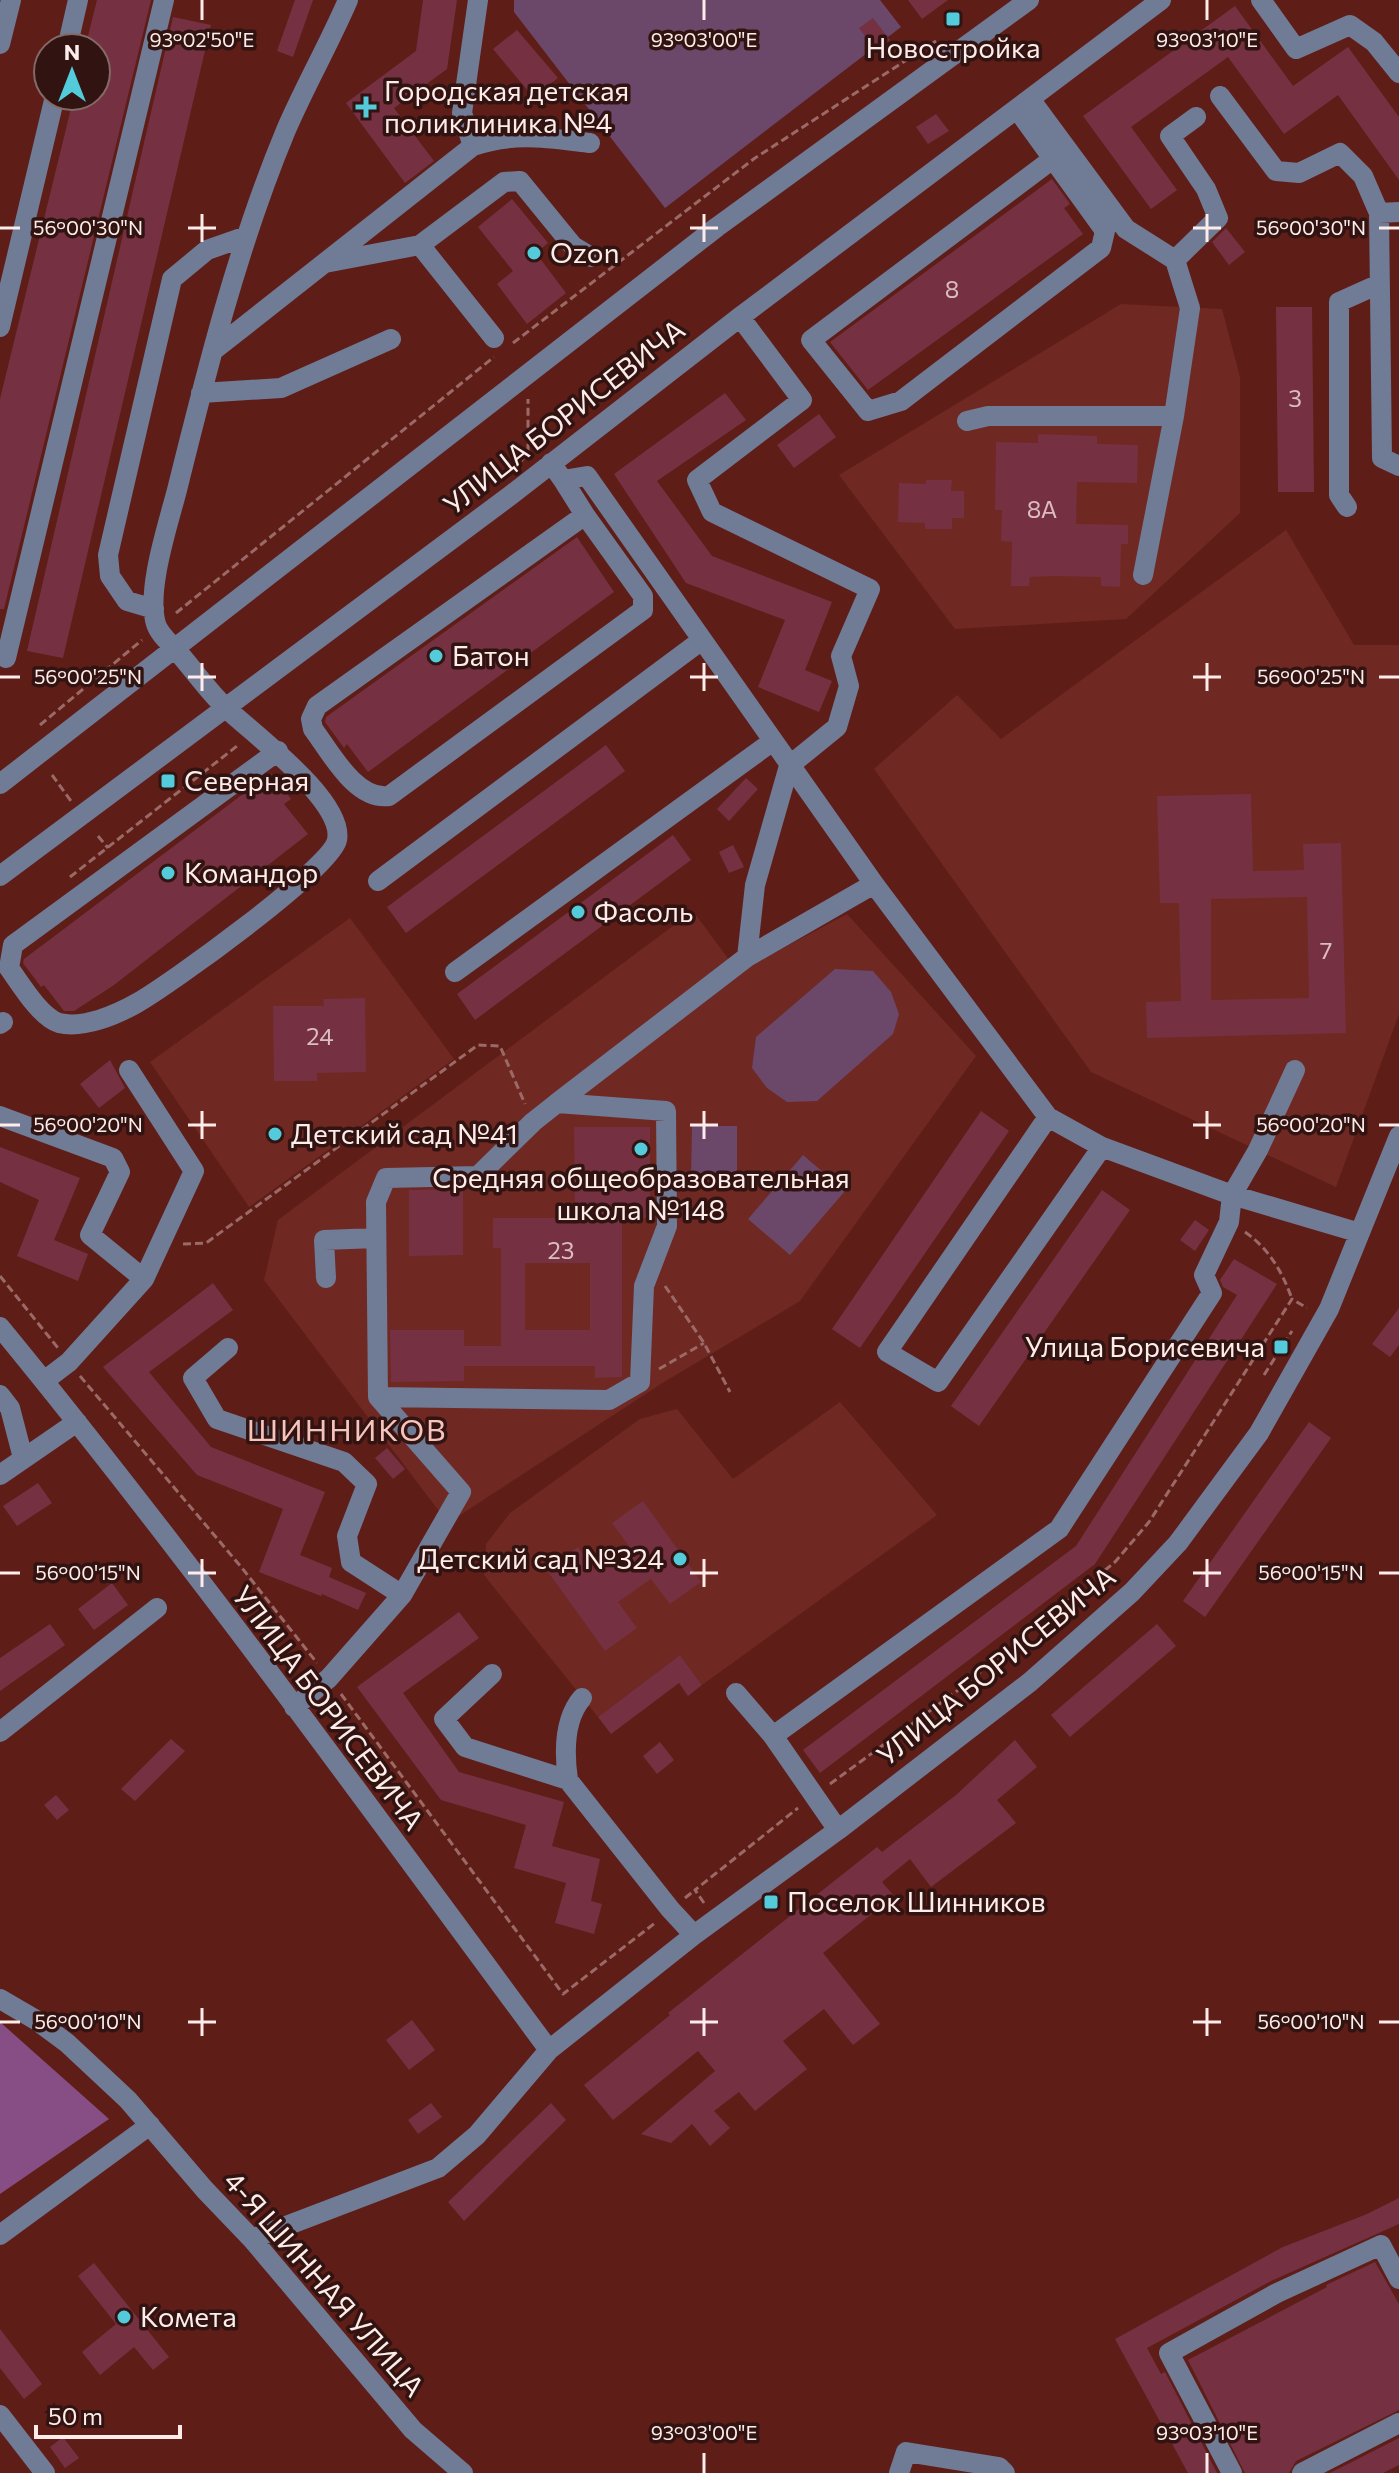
<svg xmlns="http://www.w3.org/2000/svg" width="1399" height="2473" font-family="Commissioner,sans-serif">
<style>
.built{fill:#702823}
.green{fill:#6b486a}
.forest{fill:#864e85}
.building{fill:#753141;fill-rule:evenodd}
.lines{fill:none;stroke-linecap:round;stroke-linejoin:round}
.path{stroke:#9a6a66;stroke-width:3;stroke-dasharray:8 4;stroke-linecap:butt}
.minor{stroke:#707b96;stroke-width:20}
.ticks{fill:none;stroke:#fdece9;stroke-width:3}
.poi-dot{fill:#53cbdb;stroke:#311411;stroke-width:3}
.labels{text-anchor:middle;stroke-width:7;stroke-linejoin:round;paint-order:stroke}
.number-label{font-size:24px;fill:#dbbdbf}
.poi-label{font-size:28px;fill:#fdece9;stroke:#311411;text-anchor:start}
.street-label{font-size:28px;fill:#fdece9;stroke:#311411}
.neighbourhood-label{font-size:30px;letter-spacing:2px;fill:#f6c4bd;stroke:#311411}
.ticks-label{font-size:20px;text-anchor:middle;fill:#fdece9;stroke:#311411;stroke-width:7;stroke-linejoin:round;paint-order:stroke}
</style>
<rect width="100%" height="100%" fill="#5f1d18"/>
<!-- built -->
<path class="built" d="M 1121,304 L 1222,309 L 1240,377 L 1240,513 L 1126,619 L 955,629 L 839,475 Z
M 1286,530 L 1354,645 L 1399,645 L 1399,1014 L 1336,1187 L 1091,1072 L 874,769 L 957,695 L 1001,739 Z
M 693,911 L 738,972 L 847,914 L 976,1056 L 800,1301 L 664,1382 L 448,1523 L 264,1280 L 278,1220 Z
M 350,918 L 454,1059 L 249,1207 L 150,1062 Z
M 840,1402 L 937,1515 L 702,1685 L 680,1655 L 598,1717 L 484,1575 L 486,1544 L 510,1513 L 640,1419 L 677,1409 L 733,1479 Z"/>
<!-- green -->
<path class="green" d="M 514,0 L 880,0 L 901,27 L 665,208 L 514,12 Z
M 835,969 L 873,971 L 891,992 L 899,1014 L 893,1034 L 817,1101 L 787,1102 L 767,1088 L 752,1068 L 756,1037 Z
M 692,1126 L 737,1126 L 737,1177 L 691,1177 Z
M 803,1155 L 845,1191 L 790,1255 L 748,1219 Z"/>
<!-- forest -->
<path class="forest" d="M 0,2022 L 109,2119 L 0,2194 Z"/>
<!-- building -->
<path class="building" d="M 97,0 L 151,0 L 4,609 L 0,609 L 0,399 L 74,96 L 96,96 L 96,48 L 85,48 Z
M 295,0 L 313,0 L 293,57 L 277,51 Z
M 423,0 L 457,0 L 447,69 L 394,108 L 434,161 L 405,183 L 346,103 L 416,51 Z
M 908,0 L 948,0 L 922,19 Z
M 1235,6 L 1293,86 L 1348,47 L 1399,117 L 1399,180 L 1338,95 L 1284,134 L 1228,57 L 1131,127 L 1177,190 L 1151,209 L 1083,116 Z
M 173,17 L 211,25 L 63,658 L 27,651 Z
M 873,18 L 890,40 L 876,51 L 859,28 Z
M 517,30 L 558,78 L 533,97 L 493,49 Z
M 936,114 L 949,131 L 928,144 L 916,127 Z
M 1052,179 L 1070,204 L 1064,208 L 1083,234 L 868,390 L 830,342 Z
M 512,199 L 548,243 L 536,253 L 566,293 L 527,324 L 497,284 L 513,271 L 478,227 Z
M 1226,228 L 1245,252 L 1229,265 L 1212,242 Z
M 1276,307 L 1312,307 L 1314,492 L 1278,492 Z
M 725,393 L 746,420 L 657,481 L 712,556 L 832,602 L 805,670 L 832,681 L 819,712 L 758,687 L 785,620 L 686,583 L 614,474 Z
M 819,414 L 836,437 L 794,468 L 777,445 Z
M 1038,434 L 1097,436 L 1097,444 L 1138,445 L 1137,483 L 1077,482 L 1076,524 L 1128,525 L 1128,544 L 1121,544 L 1120,587 L 1101,586 L 1101,577 L 1053,576 L 1030,577 L 1029,586 L 1011,586 L 1012,542 L 1001,541 L 1002,510 L 995,510 L 996,442 L 1038,443 Z
M 926,480 L 952,480 L 951,491 L 964,491 L 964,518 L 952,518 L 952,529 L 925,529 L 925,523 L 898,522 L 899,483 L 926,484 Z
M 577,537 L 614,592 L 368,772 L 347,744 L 344,748 L 325,722 L 326,717 Z
M 606,745 L 625,771 L 406,933 L 387,907 Z
M 271,773 L 291,799 L 284,804 L 308,834 L 114,985 L 74,1011 L 64,1011 L 44,985 L 41,987 L 23,963 L 24,959 Z
M 746,778 L 758,789 L 729,821 L 717,809 Z
M 1251,794 L 1253,871 L 1304,870 L 1303,844 L 1341,843 L 1346,1033 L 1147,1038 L 1146,1002 L 1181,1001 L 1179,903 L 1160,903 L 1157,796 ZM 1307,897 L 1309,998 L 1211,1000 L 1211,899 Z
M 673,835 L 691,860 L 475,1020 L 457,994 Z
M 733,845 L 744,867 L 729,873 L 719,852 Z
M 365,998 L 366,1072 L 317,1073 L 317,1081 L 274,1081 L 273,1006 L 324,1006 L 323,999 Z
M 110,1060 L 125,1088 L 99,1108 L 80,1084 Z
M 981,1111 L 1009,1131 L 860,1348 L 832,1329 Z
M 574,1127 L 650,1127 L 650,1218 L 622,1218 L 622,1377 L 595,1378 L 595,1366 L 464,1366 L 464,1381 L 391,1382 L 390,1330 L 464,1330 L 464,1346 L 501,1346 L 501,1248 L 493,1248 L 493,1218 L 575,1218 ZM 525,1263 L 590,1263 L 590,1330 L 525,1330 Z
M 0,1147 L 80,1178 L 54,1240 L 88,1254 L 78,1281 L 17,1256 L 39,1200 L 0,1182 Z
M 463,1189 L 463,1255 L 409,1256 L 409,1190 Z
M 1102,1190 L 1130,1210 L 979,1426 L 951,1406 Z
M 1195,1220 L 1209,1230 L 1195,1251 L 1180,1240 Z
M 1234,1259 L 1277,1284 L 1095,1564 L 820,1773 L 803,1750 L 1076,1546 L 1237,1295 L 1223,1287 L 1220,1280 Z
M 213,1283 L 233,1310 L 149,1372 L 211,1447 L 325,1492 L 300,1555 L 332,1568 L 329,1577 L 366,1593 L 358,1610 L 322,1594 L 321,1596 L 259,1572 L 283,1509 L 197,1475 L 103,1367 Z
M 1399,1308 L 1399,1345 L 1390,1357 L 1372,1344 Z
M 1309,1422 L 1331,1438 L 1205,1617 L 1183,1601 Z
M 387,1448 L 405,1469 L 393,1479 L 375,1458 Z
M 38,1483 L 52,1503 L 17,1526 L 3,1506 Z
M 643,1501 L 701,1582 L 670,1604 L 651,1579 L 618,1602 L 637,1628 L 605,1651 L 546,1569 L 578,1547 L 594,1570 L 629,1546 L 612,1523 Z
M 112,1583 L 128,1605 L 94,1630 L 78,1609 Z
M 459,1612 L 479,1638 L 403,1693 L 459,1772 L 564,1802 L 552,1846 L 600,1859 L 591,1901 L 602,1904 L 594,1934 L 555,1923 L 566,1883 L 514,1868 L 526,1825 L 441,1800 L 357,1687 Z
M 50,1624 L 65,1645 L 0,1691 L 0,1658 Z
M 1157,1624 L 1176,1646 L 1070,1737 L 1051,1715 Z
M 680,1655 L 702,1685 L 688,1696 L 679,1683 L 611,1734 L 598,1717 Z
M 171,1739 L 185,1751 L 135,1801 L 121,1789 Z
M 1015,1740 L 1037,1767 L 997,1800 L 1016,1823 L 931,1887 L 910,1859 L 882,1882 L 894,1896 L 823,1953 L 880,2024 L 853,2045 L 824,2009 L 783,2041 L 807,2069 L 755,2111 L 739,2092 L 714,2111 L 730,2128 L 710,2146 L 692,2124 L 671,2143 L 641,2134 L 715,2071 L 698,2051 L 613,2120 L 584,2085 L 670,2015 L 668,2013 L 877,1847 L 882,1852 L 956,1795 Z
M 660,1742 L 674,1760 L 657,1774 L 643,1756 Z
M 56,1795 L 69,1810 L 57,1820 L 44,1805 Z
M 412,2020 L 435,2050 L 409,2070 L 386,2040 Z
M 431,2103 L 442,2117 L 418,2134 L 408,2120 Z
M 551,2103 L 566,2120 L 464,2221 L 448,2202 Z
M 1399,2198 L 1399,2224 L 1271,2281 L 1147,2348 L 1161,2374 L 1165,2372 L 1217,2473 L 1188,2473 L 1115,2339 L 1283,2247 L 1367,2214 Z
M 1375,2262 L 1399,2304 L 1399,2410 L 1296,2461 L 1289,2473 L 1245,2473 L 1188,2360 L 1327,2287 L 1326,2285 Z
M 94,2263 L 169,2357 L 153,2370 L 134,2347 L 100,2375 L 82,2352 L 116,2324 L 78,2276 Z
M 0,2329 L 42,2384 L 24,2399 L 0,2368 Z
M 63,2437 L 79,2458 L 65,2468 L 50,2447 Z
M 1399,2438 L 1399,2465 L 1383,2473 L 1330,2473 Z"/>
<g class="lines">
<!-- path -->
<path class="path" d="M 513,343 L 755,158 L 936,41
M 521,461 L 528,453 L 528,399
M 176,613 L 494,357
M 40,725 L 142,640
M 52,775 L 71,801
M 98,836 L 108,848
M 70,877 L 237,746
M 1245,1232 C 1269,1249 1282,1271 1292,1299
M 183,1244 L 206,1243 L 478,1045 L 500,1046 L 525,1104
M 0,1276 L 58,1348
M 665,1286 L 704,1343 L 730,1392
M 659,1369 L 704,1343
M 1264,1375 L 1292,1331
M 80,1376 L 242,1568 L 317,1663
M 341,1694 L 563,1994 L 655,1923
M 830,1784 L 957,1691 L 1115,1562 L 1149,1522 L 1292,1299 L 1307,1308
M 685,1898 L 695,1890
M 704,1903 L 695,1890 L 798,1808"/>
<!-- minor -->
<path class="minor" d="M 1261,0 L 1296,49 L 1350,25 L 1374,42 L 1399,73
M 0,44 L 11,0
M 67,48 L 78,0
M 1220,96 L 1276,171 L 1299,173 L 1340,153 L 1363,176 L 1379,213 L 1382,458 L 1399,466
M 1030,99 L 1126,229 L 1175,260 L 1190,308 L 1174,416 L 1143,575
M 1017,109 L 1105,231 L 1101,248 L 901,401 L 868,411 L 811,340 L 1054,158
M 473,146 C 514,132 547,138 590,143
M 1379,213 L 1399,212
M 420,245 L 494,338
M 1175,260 L 1218,218 L 1206,189 L 1170,136 L 1196,117
M 325,263 L 420,245 L 504,182 L 520,181 L 573,246 L 591,257
M 740,317 L 802,400 L 697,480 L 712,512 L 870,589 L 841,656 L 849,686 L 837,727 L 789,766 L 755,885 L 747,957 L 874,884
M 0,327 L 55,96
M 214,350 L 473,146 L 462,113 L 478,0
M 201,393 L 281,388 L 391,339
M 967,421 L 988,416 L 1174,416
M 551,463 L 563,480 L 587,476 L 874,884 L 1048,1117 L 1102,1147 L 1232,1195 L 1360,1233
M 563,480 L 585,515 L 317,706 L 311,719 L 313,729 C 331,753 356,801 389,796 L 643,610 L 643,596 L 585,515
M 1347,507 L 1339,495 L 1339,302 L 1379,284
M 154,609 L 127,601 L 110,576 L 108,555 L 172,279 L 207,250 L 247,236
M 6,658 L 164,0
M 278,751 L 13,945 L 9,968 C 20,983 40,1017 59,1023 C 83,1029 116,1015 137,1003 C 169,985 332,868 337,840 C 345,801 252,733 226,708 C 208,691 193,669 177,651 C 170,643 159,634 156,624 C 146,590 168,525 177,490 C 207,369 238,245 286,130 C 305,86 329,44 348,0
M 0,784 L 717,227 L 1029,0
M 0,876 L 511,495 L 740,317 L 1161,0
M 378,881 L 702,640
M 455,972 L 773,741
M 0,1024 L 3,1022
M 129,1070 L 194,1171 L 144,1279
M 0,1116 L 113,1158 L 120,1172 L 90,1235 L 144,1279 L 69,1362 L 44,1381
M 1048,1117 L 887,1352 L 938,1382 L 1102,1147
M 326,1278 L 324,1240 L 376,1238
M 0,1327 C 192,1561 369,1807 549,2050
M 228,1348 L 193,1378 L 217,1419 L 344,1462 L 367,1484 L 347,1536 L 351,1562 L 402,1595 L 329,1678 L 294,1707
M 0,1395 L 10,1408 L 23,1458
M 378,1397 L 609,1400 L 640,1382 L 644,1286 L 667,1226 L 666,1111 L 557,1103 L 747,957
M 0,1475 L 77,1422
M 402,1595 L 461,1492 L 378,1397 L 376,1202 L 386,1178 L 478,1176 L 533,1122 L 557,1103
M 492,1674 L 444,1719 L 465,1747 L 568,1780 L 670,1909 L 694,1935
M 736,1693 L 773,1736 L 838,1830
M 0,1732 L 157,1608
M 773,1736 L 1059,1529 L 1212,1293 L 1204,1275 L 1229,1222 L 1232,1195 L 1258,1150 L 1295,1070
M 568,1780 C 564,1752 564,1719 582,1698
M 0,1999 L 36,2020 L 67,2043 L 128,2100 L 205,2190 L 252,2239 L 413,2430 L 463,2473
M 0,2235 L 150,2125
M 252,2239 L 438,2168 L 477,2135 L 549,2050 L 694,1935 L 838,1830 L 1030,1682 L 1132,1592 L 1178,1543 L 1259,1433 L 1329,1309 L 1399,1136
M 0,2415 L 45,2473
M 899,2473 L 906,2452 L 999,2467 L 1005,2473
M 1232,2473 L 1169,2353 L 1277,2293 L 1381,2245 L 1399,2279
M 1302,2473 L 1399,2423"/>
</g>
<!-- ticks -->
<path class="ticks" d="M 202,0 L 202,20M 704,0 L 704,20M 1207,0 L 1207,20M 202,214 L 202,242M 704,214 L 704,242M 1207,214 L 1207,242M 0,228 L 20,228M 188,228 L 216,228M 690,228 L 718,228M 1193,228 L 1221,228M 1379,228 L 1399,228M 202,663 L 202,691M 704,663 L 704,691M 1207,663 L 1207,691M 0,677 L 20,677M 188,677 L 216,677M 690,677 L 718,677M 1193,677 L 1221,677M 1379,677 L 1399,677M 202,1111 L 202,1139M 704,1111 L 704,1139M 1207,1111 L 1207,1139M 0,1125 L 20,1125M 188,1125 L 216,1125M 690,1125 L 718,1125M 1193,1125 L 1221,1125M 1379,1125 L 1399,1125M 202,1559 L 202,1587M 704,1559 L 704,1587M 1207,1559 L 1207,1587M 0,1573 L 20,1573M 188,1573 L 216,1573M 690,1573 L 718,1573M 1193,1573 L 1221,1573M 1379,1573 L 1399,1573M 202,2008 L 202,2036M 704,2008 L 704,2036M 1207,2008 L 1207,2036M 0,2022 L 20,2022M 188,2022 L 216,2022M 690,2022 L 718,2022M 1193,2022 L 1221,2022M 1379,2022 L 1399,2022M 704,2453 L 704,2473M 1207,2453 L 1207,2473"/>
<!-- markers -->
<g class="poi-dot">
<rect x="945" y="11" width="16" height="16" rx="4"/>
<path d="M362 95h8v8h8v8h-8v8h-8v-8h-8v-8h8z"/>
<circle cx="534" cy="253" r="8"/>
<circle cx="436" cy="656" r="8"/>
<rect x="160" y="773" width="16" height="16" rx="4"/>
<circle cx="168" cy="873" r="8"/>
<circle cx="578" cy="912" r="8"/>
<circle cx="275" cy="1134" r="8"/>
<circle cx="641" cy="1149" r="8"/>
<rect x="1273" y="1339" width="16" height="16" rx="4"/>
<circle cx="680" cy="1559" r="8"/>
<rect x="763" y="1894" width="16" height="16" rx="4"/>
<circle cx="124" cy="2317" r="8"/>
</g>
<g class="labels">
<!-- number labels -->
<g class="number-label">
<text x="952" y="298">8</text>
<text x="1295" y="407">3</text>
<text x="1042" y="518">8А</text>
<text x="1326" y="959">7</text>
<text x="320" y="1045">24</text>
<text x="561" y="1259">23</text>
</g>
<!-- poi labels -->
<g class="poi-label">
<text x="953" y="58" text-anchor="middle">Новостройка</text>
<text x="384" y="101">Городская детская<tspan x="384" dy="32">поликлиника №4</tspan></text>
<text x="550" y="263">Ozon</text>
<text x="452" y="666">Батон</text>
<text x="184" y="791">Северная</text>
<text x="184" y="883">Командор</text>
<text x="594" y="922">Фасоль</text>
<text x="291" y="1144">Детский сад №41</text>
<text x="641" y="1188" text-anchor="middle">Средняя общеобразовательная<tspan x="641" dy="32">школа №148</tspan></text>
<text x="1265" y="1357" text-anchor="end">Улица Борисевича</text>
<text x="664" y="1569" text-anchor="end">Детский сад №324</text>
<text x="787" y="1912">Поселок Шинников</text>
<text x="140" y="2327">Комета</text>
</g>
<!-- street labels -->
<g class="street-label">
<text transform="translate(564 417) rotate(-38)" y="10">УЛИЦА БОРИСЕВИЧА</text>
<text transform="translate(996 1666) rotate(-39)" y="10">УЛИЦА БОРИСЕВИЧА</text>
<text transform="translate(328 1708) rotate(53)" y="10">УЛИЦА БОРИСЕВИЧА</text>
<text transform="translate(324 2284) rotate(49)" y="10">4-Я ШИННАЯ УЛИЦА</text>
</g>
<!-- neighbourhood labels -->
<g class="neighbourhood-label">
<text x="347" y="1441">ШИННИКОВ</text>
</g>
</g>
<g class="ticks-label">
<text x="202" y="47">93°02'50"E</text>
<text x="704" y="47">93°03'00"E</text>
<text x="1207" y="47">93°03'10"E</text>
<text x="88" y="235">56°00'30"N</text>
<text x="1311" y="235">56°00'30"N</text>
<text x="88" y="684">56°00'25"N</text>
<text x="1311" y="684">56°00'25"N</text>
<text x="88" y="1132">56°00'20"N</text>
<text x="1311" y="1132">56°00'20"N</text>
<text x="88" y="1580">56°00'15"N</text>
<text x="1311" y="1580">56°00'15"N</text>
<text x="88" y="2029">56°00'10"N</text>
<text x="1311" y="2029">56°00'10"N</text>
<text x="704" y="2440">93°03'00"E</text>
<text x="1207" y="2440">93°03'10"E</text>
</g>
<!-- north arrow -->
<g transform="translate(72 72)"><circle r="38" fill="#311411" stroke="#836a67" stroke-width="2"/>
<path d="M0-6L14 30L0 20L-14 30Z" fill="#53cbdb"/>
<text y="-12" font-size="22" font-weight="bold" text-anchor="middle" fill="#fdece9">N</text>
</g>
<!-- scale -->
<path d="M36 2425v12h144v-12" fill="none" stroke="#fdece9" stroke-width="4"/>
<text x="48" y="2425" font-size="24" fill="#fdece9" stroke="#311411" stroke-width="6" paint-order="stroke">50 m</text>
</svg>
